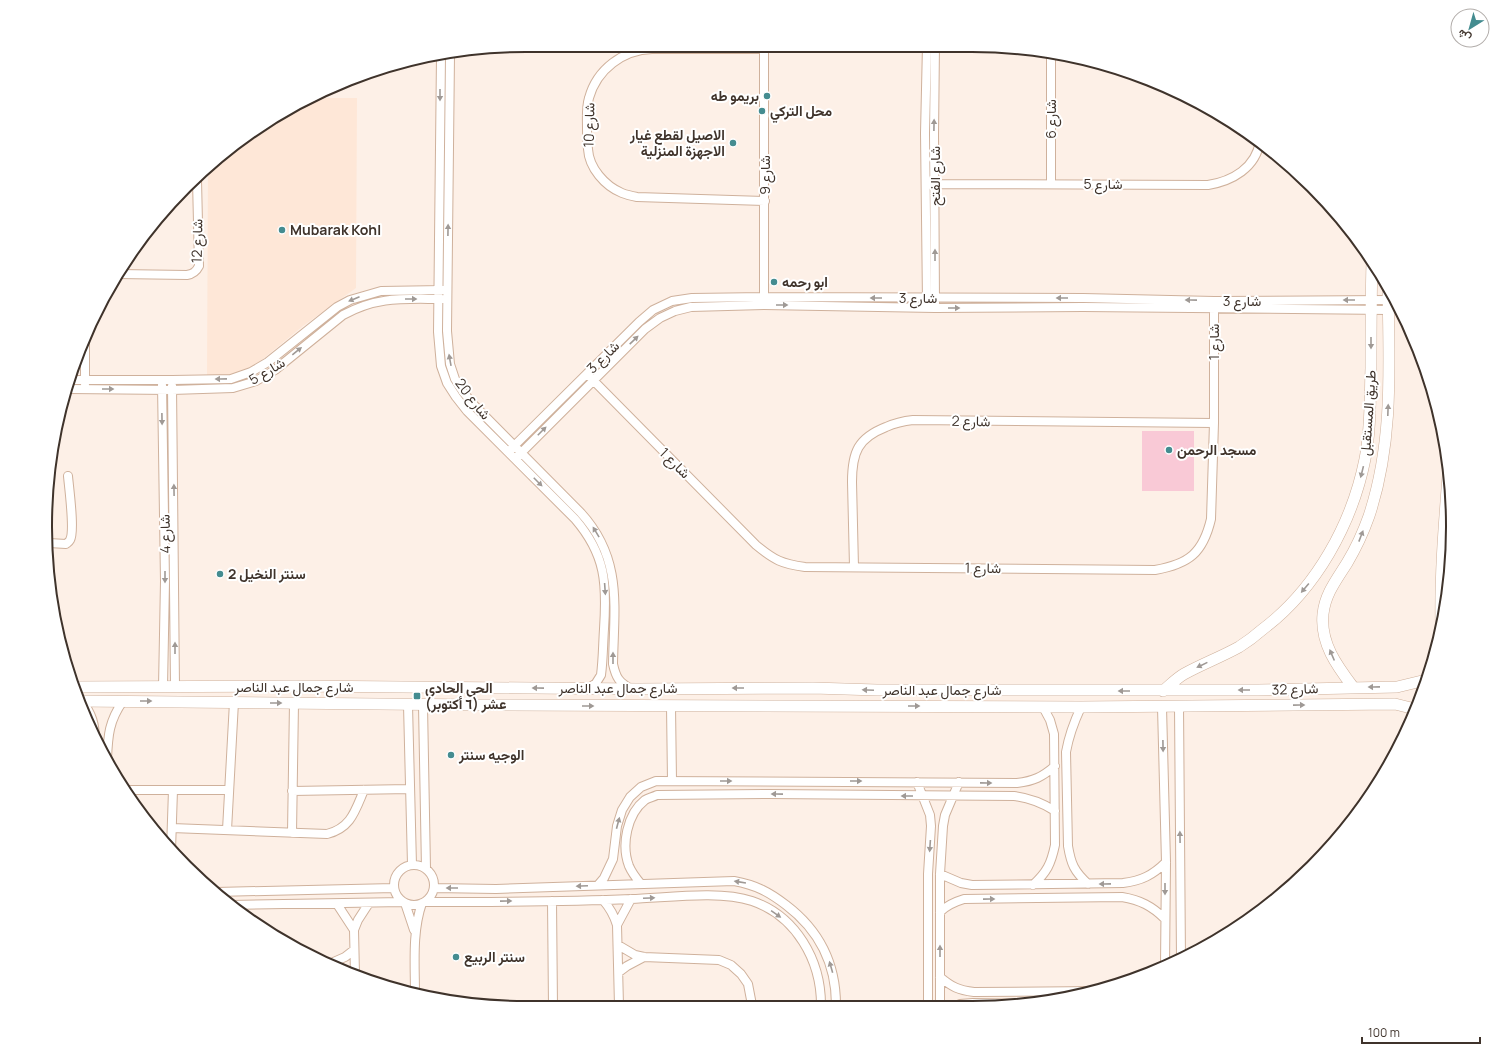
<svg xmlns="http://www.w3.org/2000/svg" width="1498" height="1053" font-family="Manrope,Vazirmatn,sans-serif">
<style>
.built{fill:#fee7d7}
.green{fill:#f9c9d6}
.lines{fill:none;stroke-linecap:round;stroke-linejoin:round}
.street-casing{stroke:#cfb19c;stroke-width:10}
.secondary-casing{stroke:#cfb19c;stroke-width:12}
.street{stroke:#fff;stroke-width:8}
.secondary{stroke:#fff;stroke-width:11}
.oneway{fill:#9f9995}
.poi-dot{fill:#448c90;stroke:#fff;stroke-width:1.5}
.labels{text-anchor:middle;stroke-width:4;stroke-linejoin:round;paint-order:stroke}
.poi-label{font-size:14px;font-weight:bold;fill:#3f332b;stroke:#fff;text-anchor:start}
.street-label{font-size:14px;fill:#3f332b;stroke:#fff}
.rim{fill:none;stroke:#3f332b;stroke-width:2}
</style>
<rect width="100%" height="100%" fill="#fdf0e7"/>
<!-- built -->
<path class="built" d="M 308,98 L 357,98 L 356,288 L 303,326 L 252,368 L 228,377 L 207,375 L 208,171 L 259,126 Z"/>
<!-- green -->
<path class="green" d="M 1142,431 L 1194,431 L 1194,491 L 1142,491 Z"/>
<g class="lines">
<!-- street casing -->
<g class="street-casing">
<path id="street" d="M 764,49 L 652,49 C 623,50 597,69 589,98 C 586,108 587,118 587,128 C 587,135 587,142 588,149 C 589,168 605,186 622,193 C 627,195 632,196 637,197 L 765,201
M 450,55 L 447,331 L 450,364 L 455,379 L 463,392 L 474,405 L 581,513 C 623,559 614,607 613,664 C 616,678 619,682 631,689
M 441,56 L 438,332 L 441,366 L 447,383 L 456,397 L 467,411 L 575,519 C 606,555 607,584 604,629 C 603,644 603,660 601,675 L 596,683 L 589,688
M 926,184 L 1208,185 C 1232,181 1256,168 1260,141
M 1051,184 L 1051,53
M 118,274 L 187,275 C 193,274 196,272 199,266 L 197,180
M 764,300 L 764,45
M 927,302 L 925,133 L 927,45
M 935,303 L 934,134 L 935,45
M 85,336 L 85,384
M 587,374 L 756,545 C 774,560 782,564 805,567 L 1155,570 C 1189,564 1203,553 1211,519 L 1214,423 L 1214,301
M 72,380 L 172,380 L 231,379 L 251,372 L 268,362 L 337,307 L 350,300 L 381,291 L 443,290
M 162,385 L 165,581 L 163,687
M 172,386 L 175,687
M 69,389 L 172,390 L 233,388 L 256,381 L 275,370 L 343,315 C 378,296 403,299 442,299
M 508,452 L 639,322 L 653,310 L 672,301 L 692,298 L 764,297 L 1083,298 L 1214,301 L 1388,300
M 515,459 L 645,329 L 660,318 L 675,311 L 691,307 L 764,305 L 935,308 L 1083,307 L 1388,310
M 49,543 L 66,544 C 67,543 69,542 70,540 C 75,531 69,488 68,476
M 854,567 L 852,482 C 852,452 858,438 886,427 C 895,423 904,421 913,420 L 1214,423
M 82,701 C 92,714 95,724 95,740
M 408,705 L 412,865
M 423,705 L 426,869
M 671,706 L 672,781
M 1179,706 L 1181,960
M 1081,707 C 1074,722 1069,735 1066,752 L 1068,846 C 1071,864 1074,871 1088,884
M 1162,707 L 1166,862 L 1165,966
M 107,759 C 108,735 109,721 123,701
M 917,782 L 930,815 L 931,826 L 928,874 L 928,1004
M 128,790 L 229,790
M 292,791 L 410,789
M 172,828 L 327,834 C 351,828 355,811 364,790
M 227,830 L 234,702
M 292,833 L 294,703
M 171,850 L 173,790
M394 885a20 20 0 1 1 40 0a20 20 0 1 1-40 0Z
M 940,874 L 961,883 L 972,885 L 1123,883 C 1141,881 1153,875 1166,862
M 641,884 C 636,878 632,873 629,866 C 621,845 627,814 645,800 C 648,798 653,797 657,795 L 769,794 L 1014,796 C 1030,798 1041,802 1055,811
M 598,885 L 604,878 L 613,859 L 617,826 L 622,810 L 630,797 L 641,787 L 656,781 L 1017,783 C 1034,781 1042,777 1055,766
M 1033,885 C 1047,872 1051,864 1055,845 L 1054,734 L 1050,720 L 1043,707
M 434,888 L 496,889 L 734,881 C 756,885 769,892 786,905 C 819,930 836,964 836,1005
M 216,892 L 394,888
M 603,900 C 610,908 614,915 617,925 L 619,1006
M 552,901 L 553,1007
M 425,902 C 493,902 562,902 631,899 C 666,898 719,890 752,901 C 796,916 821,960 821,1005
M 405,903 L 414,930
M 337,904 L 354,930
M 230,905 L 403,902
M 940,912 C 947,905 954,902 964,899 L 1122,897 C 1140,900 1152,906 1165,919
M 617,925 L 631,899
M 618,945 L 635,955 L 644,957 L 719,960 L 731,965 L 741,974 L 748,984 L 752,1005
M 329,964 L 345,957 L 354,950
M 619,972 L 627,966 L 644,957
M 355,974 L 354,930 L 358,920 L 369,903
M 940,977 C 952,987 958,990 974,992 L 1097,991
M 415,994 C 415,964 412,932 422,903
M 940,1004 L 940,874 L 943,826 L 945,815 L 959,782
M 960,1004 L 973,1003 L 1036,1004"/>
</g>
<!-- secondary casing -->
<g class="secondary-casing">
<path id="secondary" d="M 1441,623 C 1440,570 1445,516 1449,463
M 73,687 L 295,686 L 638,689 L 813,688 L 877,690 L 1258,690 L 1397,687 L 1426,680
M 1353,687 C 1337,666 1320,643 1323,614 C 1325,594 1337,579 1347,563 C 1356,548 1363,533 1369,516 C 1394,441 1389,364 1388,286
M 1163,691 C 1170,685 1177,678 1184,674 C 1202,664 1221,657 1239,647 C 1247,642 1255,636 1263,629 C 1316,589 1352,524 1365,459 C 1371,429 1370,398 1371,368 C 1371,333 1371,297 1372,262
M 79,701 L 479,705 L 1081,707 L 1395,704 L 1415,709"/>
</g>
<!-- street -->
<use href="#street" class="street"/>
<!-- secondary -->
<use href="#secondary" class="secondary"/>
</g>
<!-- one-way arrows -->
<defs><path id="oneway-solid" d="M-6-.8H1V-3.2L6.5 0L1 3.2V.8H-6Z"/></defs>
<g class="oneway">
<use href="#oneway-solid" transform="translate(440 95) rotate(90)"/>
<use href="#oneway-solid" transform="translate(934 125) rotate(-89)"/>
<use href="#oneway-solid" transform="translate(448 230) rotate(-89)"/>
<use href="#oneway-solid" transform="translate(935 255) rotate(-90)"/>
<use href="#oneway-solid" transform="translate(876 298) rotate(-180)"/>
<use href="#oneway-solid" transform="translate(1062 298) rotate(180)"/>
<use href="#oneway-solid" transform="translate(354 299) rotate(157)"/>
<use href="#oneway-solid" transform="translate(411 299)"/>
<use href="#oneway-solid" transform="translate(1191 300) rotate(-179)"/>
<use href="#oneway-solid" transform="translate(1349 300) rotate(180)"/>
<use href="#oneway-solid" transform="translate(782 305)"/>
<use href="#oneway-solid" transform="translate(954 308)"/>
<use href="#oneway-solid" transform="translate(634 340) rotate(-44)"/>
<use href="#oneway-solid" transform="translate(1371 343) rotate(90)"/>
<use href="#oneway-solid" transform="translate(297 351) rotate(-39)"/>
<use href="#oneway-solid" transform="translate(450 360) rotate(-100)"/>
<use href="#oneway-solid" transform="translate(221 379) rotate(179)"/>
<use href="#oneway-solid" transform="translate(108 389)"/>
<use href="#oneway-solid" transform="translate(1388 410) rotate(-88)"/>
<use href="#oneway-solid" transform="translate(162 419) rotate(89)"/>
<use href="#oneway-solid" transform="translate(542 431) rotate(-45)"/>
<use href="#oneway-solid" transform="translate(1362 472) rotate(104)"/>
<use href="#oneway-solid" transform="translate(538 482) rotate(45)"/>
<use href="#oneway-solid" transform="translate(174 490) rotate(-91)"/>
<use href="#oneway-solid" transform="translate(596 532) rotate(-121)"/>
<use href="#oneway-solid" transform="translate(1361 536) rotate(-69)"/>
<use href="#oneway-solid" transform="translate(165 577) rotate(90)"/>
<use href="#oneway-solid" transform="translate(1305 588) rotate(130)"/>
<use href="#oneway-solid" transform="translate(605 589) rotate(86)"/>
<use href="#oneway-solid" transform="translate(175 648) rotate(-90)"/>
<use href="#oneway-solid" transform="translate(1332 655) rotate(-113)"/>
<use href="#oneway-solid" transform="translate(613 658) rotate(-90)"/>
<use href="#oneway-solid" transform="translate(1202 665) rotate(154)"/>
<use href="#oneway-solid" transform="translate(1374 687) rotate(179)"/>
<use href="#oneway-solid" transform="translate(538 688) rotate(-179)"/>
<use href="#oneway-solid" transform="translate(738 688) rotate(180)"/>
<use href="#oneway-solid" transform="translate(868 690) rotate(-178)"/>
<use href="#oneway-solid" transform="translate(1244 690) rotate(180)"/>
<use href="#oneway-solid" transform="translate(1124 691) rotate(-180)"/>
<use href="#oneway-solid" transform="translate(146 701)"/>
<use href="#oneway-solid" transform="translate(276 703)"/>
<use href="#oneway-solid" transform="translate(1299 705) rotate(-1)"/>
<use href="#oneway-solid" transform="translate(588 706)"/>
<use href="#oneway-solid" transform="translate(914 706)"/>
<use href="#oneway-solid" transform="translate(1163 746) rotate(89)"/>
<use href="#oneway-solid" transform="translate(726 781)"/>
<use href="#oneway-solid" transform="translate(856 781)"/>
<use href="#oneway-solid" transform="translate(986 783) rotate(1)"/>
<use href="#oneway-solid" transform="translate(777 794) rotate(-179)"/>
<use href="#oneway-solid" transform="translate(907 796) rotate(-180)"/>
<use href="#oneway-solid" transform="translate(618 823) rotate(-75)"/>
<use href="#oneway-solid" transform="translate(1180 837) rotate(-91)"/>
<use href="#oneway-solid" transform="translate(930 846) rotate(94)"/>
<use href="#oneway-solid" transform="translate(740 882) rotate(-171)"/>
<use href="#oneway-solid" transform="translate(1105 884) rotate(179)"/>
<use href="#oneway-solid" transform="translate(582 886) rotate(178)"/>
<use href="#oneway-solid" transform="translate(452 888) rotate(-180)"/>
<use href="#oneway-solid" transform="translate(1165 889) rotate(90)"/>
<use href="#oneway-solid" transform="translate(649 898) rotate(-3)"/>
<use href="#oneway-solid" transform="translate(989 899) rotate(-1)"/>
<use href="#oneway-solid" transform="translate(506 901) rotate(-1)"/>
<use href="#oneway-solid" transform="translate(776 914) rotate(35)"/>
<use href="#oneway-solid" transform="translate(940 951) rotate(-90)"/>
<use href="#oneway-solid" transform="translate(831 967) rotate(-106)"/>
</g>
<!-- markers -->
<g class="poi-dot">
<circle cx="767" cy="96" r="4"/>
<circle cx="762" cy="111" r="4"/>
<circle cx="733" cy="143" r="4"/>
<circle cx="282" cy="230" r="4"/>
<circle cx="774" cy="282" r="4"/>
<circle cx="1169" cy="450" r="4"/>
<circle cx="220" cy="574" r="4"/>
<rect x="413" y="692" width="8" height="8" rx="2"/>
<circle cx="451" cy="755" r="4"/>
<circle cx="456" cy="957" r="4"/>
</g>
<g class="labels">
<!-- poi labels -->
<g class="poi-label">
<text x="759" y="101" text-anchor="end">بريمو طه</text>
<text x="770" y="116">محل التركي</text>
<text x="725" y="140" text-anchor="end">الاصيل لقطع غيار<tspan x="725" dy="16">الاجهزة المنزلية</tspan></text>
<text x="290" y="235">Mubarak Kohl</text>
<text x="782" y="287">ابو رحمه</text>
<text x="1177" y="455">مسجد الرحمن</text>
<text x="228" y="579">سنتر النخيل 2</text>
<text x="425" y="693">الحي الحادي<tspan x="425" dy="16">عشر (٦ أكتوبر)</tspan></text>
<text x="459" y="760">الوجيه سنتر</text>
<text x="464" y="962">سنتر الربيع</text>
</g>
<!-- street labels -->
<g class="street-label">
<text transform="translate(1051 119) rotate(-90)" y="5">شارع 6</text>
<text transform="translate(589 125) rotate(-89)" y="5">شارع 10</text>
<text transform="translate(765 175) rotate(-90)" y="5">شارع 9</text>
<text transform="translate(935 176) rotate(-90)" y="5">شارع الفتح</text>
<text x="1103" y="189">شارع 5</text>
<text transform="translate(197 241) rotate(-89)" y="5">شارع 12</text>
<text x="918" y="303">شارع 3</text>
<text x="1242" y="306">شارع 3</text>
<text transform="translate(1214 342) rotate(-90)" y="5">شارع 1</text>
<text transform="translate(603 357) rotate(-45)" y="5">شارع 3</text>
<text transform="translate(267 371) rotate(-31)" y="5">شارع 5</text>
<text transform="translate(473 399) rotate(52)" y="5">شارع 20</text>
<text transform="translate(1368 413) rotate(-86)" y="5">طريق المستقبل</text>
<text transform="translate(971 421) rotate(1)" y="5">شارع 2</text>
<text transform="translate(675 463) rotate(45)" y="5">شارع 1</text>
<text transform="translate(165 534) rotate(-91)" y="5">شارع 4</text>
<text transform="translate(983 568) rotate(1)" y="5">شارع 1</text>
<text x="294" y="692">شارع جمال عبد الناصر</text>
<text x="618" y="693">شارع جمال عبد الناصر</text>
<text transform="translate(1295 689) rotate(-2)" y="5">شارع 32</text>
<text x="942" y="695">شارع جمال عبد الناصر</text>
</g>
</g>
<!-- crop -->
<path d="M0 0H1498V1053H0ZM526 52H972A474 474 0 0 1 1446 526V527A474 474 0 0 1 972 1001H526A474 474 0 0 1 52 527V526A474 474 0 0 1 526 52Z" fill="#fff" fill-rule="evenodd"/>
<path class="rim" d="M526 52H972A474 474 0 0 1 1446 526V527A474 474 0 0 1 972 1001H526A474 474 0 0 1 52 527V526A474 474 0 0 1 526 52Z"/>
<!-- north arrow -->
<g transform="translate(1470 28) rotate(217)"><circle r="19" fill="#ffffff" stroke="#b2adaa"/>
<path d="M0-3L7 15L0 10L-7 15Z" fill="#448c90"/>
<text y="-6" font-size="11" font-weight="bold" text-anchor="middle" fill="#3f332b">ش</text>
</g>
<!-- scale -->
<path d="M1362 1037v6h118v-6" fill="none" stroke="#3f332b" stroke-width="2"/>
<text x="1368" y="1037" font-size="12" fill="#3f332b" stroke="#ffffff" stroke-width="3" paint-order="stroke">100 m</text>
</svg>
